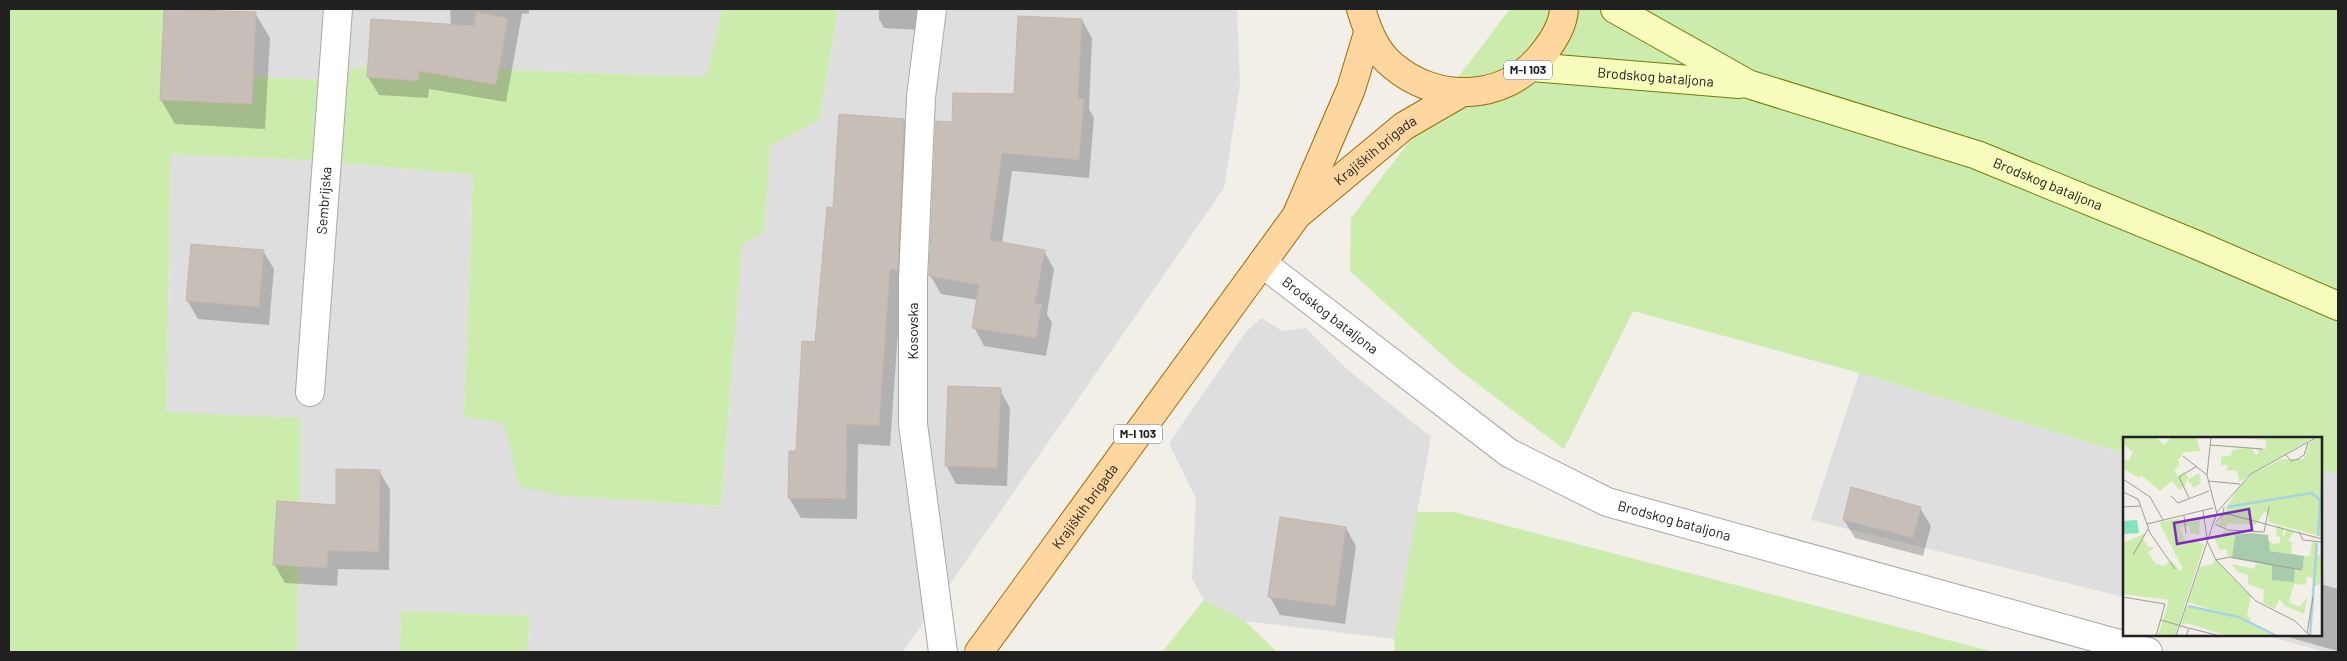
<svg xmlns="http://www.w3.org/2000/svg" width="2347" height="661" font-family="Barlow,sans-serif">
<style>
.residential{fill:#dfdede}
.grass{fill:#ccecad}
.shadow{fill:#0003}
.building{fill:#c7beb7;stroke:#c4b5a9}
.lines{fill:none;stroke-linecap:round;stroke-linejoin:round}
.street-casing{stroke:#a8a8a8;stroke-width:30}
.secondary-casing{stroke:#707e02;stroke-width:30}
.primary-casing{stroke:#9e6b00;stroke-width:30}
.street{stroke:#fff;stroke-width:28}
.secondary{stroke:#f7fbbc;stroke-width:28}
.primary{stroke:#fed6a0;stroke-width:28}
.labels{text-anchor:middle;stroke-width:4;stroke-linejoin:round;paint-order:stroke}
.shield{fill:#fff;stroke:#646464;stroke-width:1}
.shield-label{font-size:12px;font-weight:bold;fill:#212121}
.street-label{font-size:14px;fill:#212121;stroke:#fff}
.inset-river{fill:none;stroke:#a7d3e0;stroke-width:2.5}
.inset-road{fill:none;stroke:#9e9c98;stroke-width:1}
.view{fill:#7b2cbf;fill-opacity:0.15;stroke:#7b2cbf;stroke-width:2.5}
.inset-edge{fill:none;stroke:#212121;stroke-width:2.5}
</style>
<rect width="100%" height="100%" fill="#f2eee8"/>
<!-- residential -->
<path class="residential" d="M 184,9 L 722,9 L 706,77 L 367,65 L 325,80 L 185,73 Z
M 838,9 L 1237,9 L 1240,85 L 1224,188 L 903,652 L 527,652 L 530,616 L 401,611 L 400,652 L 297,652 L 301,419 L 166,413 L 171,154 L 322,161 L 473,175 L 464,417 L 504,422 L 563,496 L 721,506 L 742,243 L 764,233 L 770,145 L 819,120 Z
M 1261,318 L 1282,331 L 1306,328 L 1348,370 L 1431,437 L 1394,639 L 1245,621 L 1204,600 L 1192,579 L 1196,499 L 1169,443 L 1246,332 Z
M 1859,373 L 2124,453 L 2124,597 L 1811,520 Z
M 2321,470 L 2338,474 L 2338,652 L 2326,652 L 2263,635 L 2321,635 Z"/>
<!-- grass -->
<path class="grass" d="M 9,9 L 184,9 L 185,73 L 325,80 L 367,65 L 706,77 L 722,9 L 838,9 L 819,120 L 770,146 L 764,233 L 742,244 L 721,506 L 563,496 L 519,486 L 504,423 L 464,417 L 473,175 L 322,161 L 171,154 L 166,412 L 301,418 L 297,652 L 9,652 Z
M 1510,9 L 2338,9 L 2338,474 L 2321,470 L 2321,438 L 2124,438 L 2124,453 L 1859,373 L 1633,311 L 1564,449 L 1459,370 L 1350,271 L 1351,218 Z
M 1417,512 L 1454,512 L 1994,652 L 1395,652 L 1394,639 Z
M 1204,600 L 1245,621 L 1277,652 L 1162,652 Z
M 401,611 L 530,616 L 527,652 L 400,652 Z"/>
<!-- shadow -->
<path class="shadow" d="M 166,9 L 255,13 L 270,38 L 265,129 L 175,124 L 161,100 Z
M 450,9 L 529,9 L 529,13 L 522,14 L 506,102 L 429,89 L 428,98 L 379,95 L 368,77 L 451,26 Z
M 879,9 L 921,9 L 920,30 L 884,28 L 879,19 Z
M 1082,20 L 1092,38 L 1089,109 L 1094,118 L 1089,178 L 1012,171 L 1002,244 L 1044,251 L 1054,269 L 1047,314 L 1052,323 L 1046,356 L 984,346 L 974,327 L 978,300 L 941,294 L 930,275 L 953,124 L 1016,96 Z
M 904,120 L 916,141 L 901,289 L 890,446 L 858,444 L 857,519 L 801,518 L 789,498 L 816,343 L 834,209 Z
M 263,251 L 274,269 L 269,325 L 198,319 L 187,300 Z
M 1000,390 L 1010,408 L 1007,486 L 956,484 L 946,465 Z
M 379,471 L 390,489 L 389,570 L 338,569 L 337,586 L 285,583 L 274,564 Z
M 1920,508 L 1931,526 L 1923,556 L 1855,538 L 1844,520 Z
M 1346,528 L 1356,546 L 1345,624 L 1280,615 L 1270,597 Z
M 2321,584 L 2338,589 L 2338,651 L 2281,635 L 2321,635 Z"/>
<!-- building -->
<path class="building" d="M 164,9 L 256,12 L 252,104 L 160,100 Z
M 476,12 L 508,18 L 496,85 L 419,71 L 418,81 L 367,77 L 371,19 L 474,26 Z
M 1018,16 L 1082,19 L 1078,98 L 1084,99 L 1079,160 L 1002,153 L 990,240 L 1045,250 L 1035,303 L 1042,304 L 1036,338 L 972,328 L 979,285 L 929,276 L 936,121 L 952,122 L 953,93 L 1014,94 Z
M 839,114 L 904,119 L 898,270 L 890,269 L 879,426 L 847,424 L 846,499 L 788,498 L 789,451 L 796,451 L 802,341 L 815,342 L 827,207 L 833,208 Z
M 191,244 L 264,250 L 259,307 L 186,301 Z
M 948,386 L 1001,388 L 997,468 L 945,466 Z
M 336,469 L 380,470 L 379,552 L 328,551 L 327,568 L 273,565 L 277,501 L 336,505 Z
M 1851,487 L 1921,507 L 1913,538 L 1843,520 Z
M 1280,517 L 1346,527 L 1335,606 L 1268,597 Z"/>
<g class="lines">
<!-- street casing -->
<g class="street-casing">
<g id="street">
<path d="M 932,9 L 921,97 L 913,279 L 913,424 L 943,652"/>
<path id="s1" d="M 1262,263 L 1509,453 L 1607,502 L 2148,652"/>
<path id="s2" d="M 310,392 L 338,9"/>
</g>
</g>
<!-- secondary casing -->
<g class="secondary-casing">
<g id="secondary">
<path id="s3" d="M 1615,9 L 1748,84 L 1977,155 L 2197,245 L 2338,306"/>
<path id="s4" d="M 1532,67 L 1739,84"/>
</g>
</g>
<!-- primary casing -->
<g class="primary-casing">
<g id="primary">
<path d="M 1361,9 C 1367,29 1375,51 1392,65 C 1436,103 1503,102 1541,56 C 1552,43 1563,26 1564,9"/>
<path d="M 1298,212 L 1351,89 L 1368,33"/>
<path id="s5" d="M 979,652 L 1297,215 L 1404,126 L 1461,93"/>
</g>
</g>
<!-- street -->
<use href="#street" class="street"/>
<!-- secondary -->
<use href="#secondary" class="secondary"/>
<!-- primary -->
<use href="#primary" class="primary"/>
</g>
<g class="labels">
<!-- shield labels -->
<g class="shield">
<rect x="1504" y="60.5" width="48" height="19" rx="4"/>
<rect x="1114" y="424.5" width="48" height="19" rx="4"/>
</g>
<g class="shield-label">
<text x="1528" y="74">M-I 103</text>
<text x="1138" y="438">M-I 103</text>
</g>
<!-- street labels -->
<g class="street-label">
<text dy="5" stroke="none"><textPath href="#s4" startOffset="124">Brodskog bataljona</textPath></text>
<text dy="5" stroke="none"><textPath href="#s5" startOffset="642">Krajiških brigada</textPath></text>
<text dy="5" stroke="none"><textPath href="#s3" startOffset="469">Brodskog bataljona</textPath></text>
<text dy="5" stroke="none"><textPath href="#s2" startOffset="192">Sembrijska</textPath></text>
<text dy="5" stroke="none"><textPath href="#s1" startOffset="86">Brodskog bataljona</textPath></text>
<text transform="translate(913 331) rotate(-90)" y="5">Kosovska</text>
<text dy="5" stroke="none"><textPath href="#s5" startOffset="180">Krajiških brigada</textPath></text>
<text dy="5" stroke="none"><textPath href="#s1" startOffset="491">Brodskog bataljona</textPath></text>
</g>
</g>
<!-- overview -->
<g transform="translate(2123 437)">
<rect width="199" height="199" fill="#f2eee8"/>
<path d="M 0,0 L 32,0 L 42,8 L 48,0 L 73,0 L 77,14 L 61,15 L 55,23 L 57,28 L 51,34 L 55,39 L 61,35 L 66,42 L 76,36 L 78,46 L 71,51 L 64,42 L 62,49 L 56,53 L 49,44 L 37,54 L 18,38 L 16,41 L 0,32 L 0,22 L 6,24 L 10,15 L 0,7 ZM 105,0 L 191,0 L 116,45 L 114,34 L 103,33 L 106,28 L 98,28 L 98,20 L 108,18 L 109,13 L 120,11 L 129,11 L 132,18 L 136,16 L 133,12 L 143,12 L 143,3 ZM 195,0 L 199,0 L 199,100 L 146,85 L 145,76 L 141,75 L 132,88 L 105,86 L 103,91 L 95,87 L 115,51 L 130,37 L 159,22 L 181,22 L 187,5 ZM 74,81 L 77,81 L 76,98 L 68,96 L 66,89 L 57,90 L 64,108 L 71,102 L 81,108 L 52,199 L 35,199 L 46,163 L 0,157 L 0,106 L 23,96 L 20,101 L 25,110 L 31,110 L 25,116 L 32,126 L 40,129 L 49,124 L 57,134 L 60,132 L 36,85 L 56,82 L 57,87 L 73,84 ZM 154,88 L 161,91 L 159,103 L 164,92 L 171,95 L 165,104 L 169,105 L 168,117 L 146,114 L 146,103 L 150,107 L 157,106 L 157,100 L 153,98 ZM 100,94 L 126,96 L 112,98 L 109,120 L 105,119 L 103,112 L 97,113 L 91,101 L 92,98 L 99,100 ZM 189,105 L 195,106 L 194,118 L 198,118 L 197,147 L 190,150 L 191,142 L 184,139 L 183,148 L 171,147 L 166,165 L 176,170 L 184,161 L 181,177 L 162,169 L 156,162 L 152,172 L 140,166 L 141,153 L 125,147 L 125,138 L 115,135 L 108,127 L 131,132 L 133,127 L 149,129 L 171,145 L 172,132 L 180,132 L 181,119 L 187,119 ZM 92,122 L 128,159 L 124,179 L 128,182 L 127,185 L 65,165 L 77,130 L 90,127 ZM 63,169 L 112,180 L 151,199 L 105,199 L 63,186 L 58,188 Z" fill="#ccecad"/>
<path d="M 129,96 L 145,98 L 147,114 L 181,119 L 180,132 L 172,132 L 171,145 L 149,143 L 149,129 L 109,121 L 112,98 Z" fill="#a8cbae"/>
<path d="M 14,83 L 16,96 L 0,97 L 0,84 Z" fill="#85e2bf"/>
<path class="inset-river" d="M 104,70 L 189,56 L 197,63M 195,99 L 199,43M 65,169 L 115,180 L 154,199M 187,198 L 194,106"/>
<path class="inset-road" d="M 88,0 L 84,38 L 94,77M 87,8 L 140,12M 162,17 L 168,24 L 175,22 L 181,18 L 185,6M 60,19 L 84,38M 0,42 L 27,60 L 40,83M 85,44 L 117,47M 0,55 L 15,62 L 24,87 L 90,71M 48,59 L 55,66 L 86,54M 66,61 L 56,40 L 74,29M 0,70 L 17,69M 80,74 L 84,101M 101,76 L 199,102M 61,79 L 63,96M 93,85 L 100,78 L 101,70M 24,87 L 27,96 L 52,132M 92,87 L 105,93 L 141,95 L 146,70M 176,95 L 180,103 L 199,105M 84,104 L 93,123 L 133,164 L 172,184 L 187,199M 10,118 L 25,92M 93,123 L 106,120 L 179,133M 0,160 L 42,167 L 33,199M 38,183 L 65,191M 184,196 L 190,160M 53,199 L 94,75 L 128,37 L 194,0M 63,199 L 66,191 L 97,199"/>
<path class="view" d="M 126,72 L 129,93 L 54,107 L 51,86 Z"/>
<rect width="199" height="199" class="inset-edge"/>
</g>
<!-- border -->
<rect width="2347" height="661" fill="none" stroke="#212121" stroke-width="20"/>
</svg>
